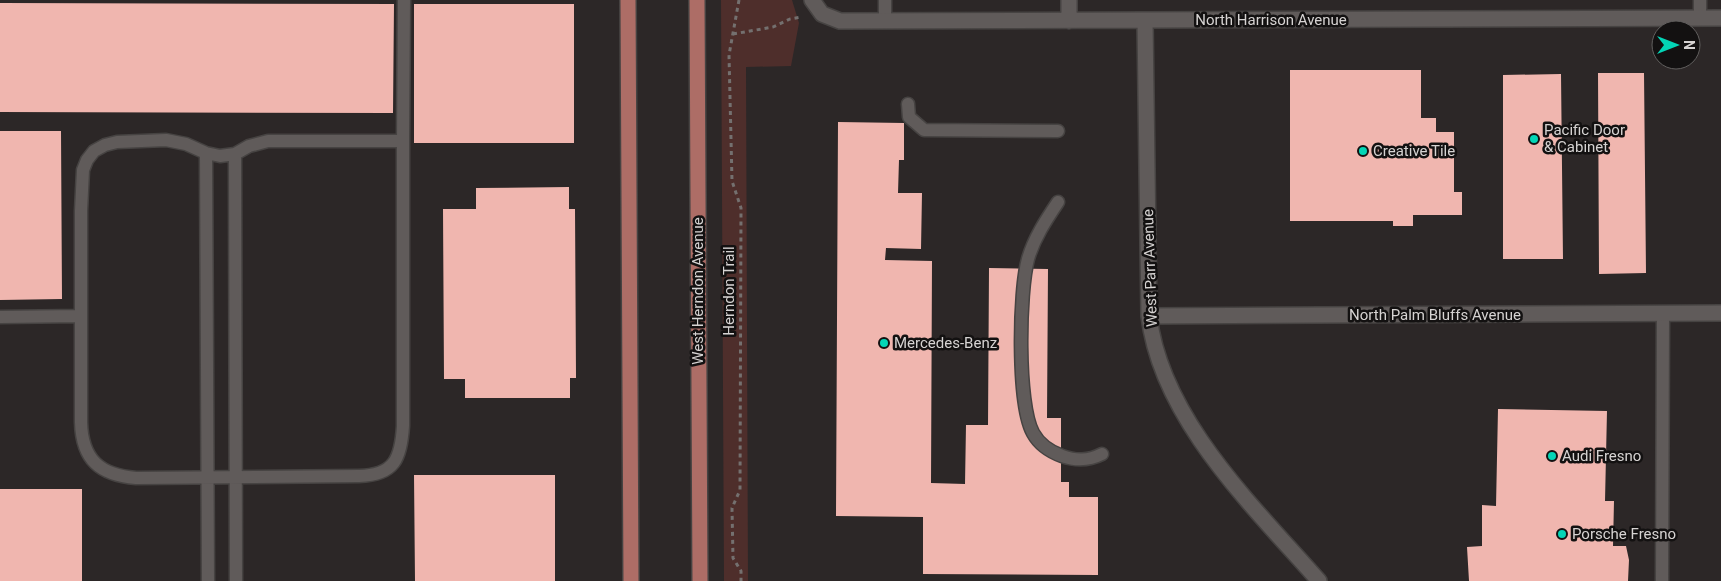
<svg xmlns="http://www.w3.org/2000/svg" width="1721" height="581" font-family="Roboto,sans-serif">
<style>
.green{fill:#4e2e2b}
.building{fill:#f0b6af}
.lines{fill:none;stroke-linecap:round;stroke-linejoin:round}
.lane-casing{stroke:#464342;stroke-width:15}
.street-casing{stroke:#464342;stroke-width:18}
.primary-casing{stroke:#464342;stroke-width:18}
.path{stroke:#74706f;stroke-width:3;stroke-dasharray:4 4;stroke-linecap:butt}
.lane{stroke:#605b5a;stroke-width:12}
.street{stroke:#605b5a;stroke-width:15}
.primary{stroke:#ad6d66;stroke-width:15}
.poi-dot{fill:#03d5b6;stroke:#131111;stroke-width:2}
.labels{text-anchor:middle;stroke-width:5;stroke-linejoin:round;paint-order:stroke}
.street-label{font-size:15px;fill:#d6d3d2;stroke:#131111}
.poi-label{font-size:15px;fill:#d6d3d2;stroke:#131111;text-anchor:start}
</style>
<rect width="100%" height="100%" fill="#2c2727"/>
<!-- green -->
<path class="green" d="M 721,0 L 792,0 L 799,23 L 791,66 L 746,67 L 748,581 L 724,581 Z"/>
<!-- building -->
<path class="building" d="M 0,3 L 394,4 L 393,113 L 0,112 Z
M 414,4 L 574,4 L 574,143 L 414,143 Z
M 1290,70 L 1421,70 L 1421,118 L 1436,118 L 1436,132 L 1454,132 L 1454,192 L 1462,192 L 1462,215 L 1413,215 L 1413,226 L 1393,226 L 1393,221 L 1290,221 Z
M 1598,73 L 1644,73 L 1646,273 L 1599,274 Z
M 1561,74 L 1563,259 L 1503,259 L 1503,75 Z
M 838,122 L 904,123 L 904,160 L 899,160 L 898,193 L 922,193 L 921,249 L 886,248 L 885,260 L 932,261 L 931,483 L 965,484 L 966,425 L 988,425 L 989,268 L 1048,269 L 1047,418 L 1061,418 L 1061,482 L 1069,482 L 1069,497 L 1098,497 L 1098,575 L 923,574 L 923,517 L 836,516 Z
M 0,131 L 61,131 L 62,299 L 0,300 Z
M 569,187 L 569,209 L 575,209 L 576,376 L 576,378 L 570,378 L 570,398 L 465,398 L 465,379 L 444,379 L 443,209 L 476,209 L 476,188 Z
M 1498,409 L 1607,411 L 1605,501 L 1614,501 L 1613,546 L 1626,546 L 1629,560 L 1628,581 L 1469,581 L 1467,547 L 1482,546 L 1482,505 L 1496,506 Z
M 414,475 L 555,475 L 555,581 L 415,581 Z
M 0,489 L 82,489 L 82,581 L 0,581 Z"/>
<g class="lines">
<!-- lane casing -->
<g class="lane-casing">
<path id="lane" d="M 885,0 L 885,21
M 1700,0 L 1700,18
M 908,104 L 909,117 L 924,130 L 1058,131
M 166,140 L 186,144 L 206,153 L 220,156 L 235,154 L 249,146 L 268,141 L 403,141 L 403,426 C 401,458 395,475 359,476 L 136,478 C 100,475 82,460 81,422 L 81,211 L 83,170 L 87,160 L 94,151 L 105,145 L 117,142 Z
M 403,141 L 404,0
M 206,153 L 208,581
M 235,154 L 236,581
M 1058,202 C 1046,220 1034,238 1028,259 C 1019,291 1017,404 1033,433 C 1039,444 1051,452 1062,456 C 1076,461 1088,461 1102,454
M 0,317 L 80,316
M 1662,581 L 1663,314"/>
</g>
<!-- street casing -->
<g class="street-casing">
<path id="street" d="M 812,0 L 822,14 L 840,21 L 1721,18
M 1069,0 L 1069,21
M 1145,21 L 1149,316 C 1161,419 1254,507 1319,581
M 1149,316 L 1721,313"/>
</g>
<!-- primary casing -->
<g class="primary-casing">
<path id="primary" d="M 628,0 L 631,581
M 697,0 L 700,581"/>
</g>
<!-- path -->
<path class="path" d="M 739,0 L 729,55 L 732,181 L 741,208 L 740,490 L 732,508 L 733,558 L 741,571 L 741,581
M 733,34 L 773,27 L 790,19 L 802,17"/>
<!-- lane -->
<use href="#lane" class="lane"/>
<!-- street -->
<use href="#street" class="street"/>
<!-- primary -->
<use href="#primary" class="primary"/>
</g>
<!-- markers -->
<g class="poi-dot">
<circle cx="1534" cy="139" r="5"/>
<circle cx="1363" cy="151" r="5"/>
<circle cx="884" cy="343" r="5"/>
<circle cx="1552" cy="456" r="5"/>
<circle cx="1562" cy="534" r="5"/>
</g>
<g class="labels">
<!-- street labels -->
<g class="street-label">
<text x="1271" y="25">North Harrison Avenue</text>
<text transform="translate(1150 268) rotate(-92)" y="5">West Parr Avenue</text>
<text transform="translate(698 291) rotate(-90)" y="5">West Herndon Avenue</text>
<text transform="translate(729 291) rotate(-90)" y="5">Herndon Trail</text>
<text x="1435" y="320">North Palm Bluffs Avenue</text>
</g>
<!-- poi labels -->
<g class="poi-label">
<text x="1544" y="135">Pacific Door<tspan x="1544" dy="17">&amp; Cabinet</tspan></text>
<text x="1373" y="156">Creative Tile</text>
<text x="894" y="348">Mercedes-Benz</text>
<text x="1562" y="461">Audi Fresno</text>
<text x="1572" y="539">Porsche Fresno</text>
</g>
</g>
<!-- north arrow -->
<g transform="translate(1676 45) rotate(90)"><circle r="24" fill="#131111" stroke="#615f5e"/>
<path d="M0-4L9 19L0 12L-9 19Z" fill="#03d5b6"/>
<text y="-8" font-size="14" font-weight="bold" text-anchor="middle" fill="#d6d3d2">N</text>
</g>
</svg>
